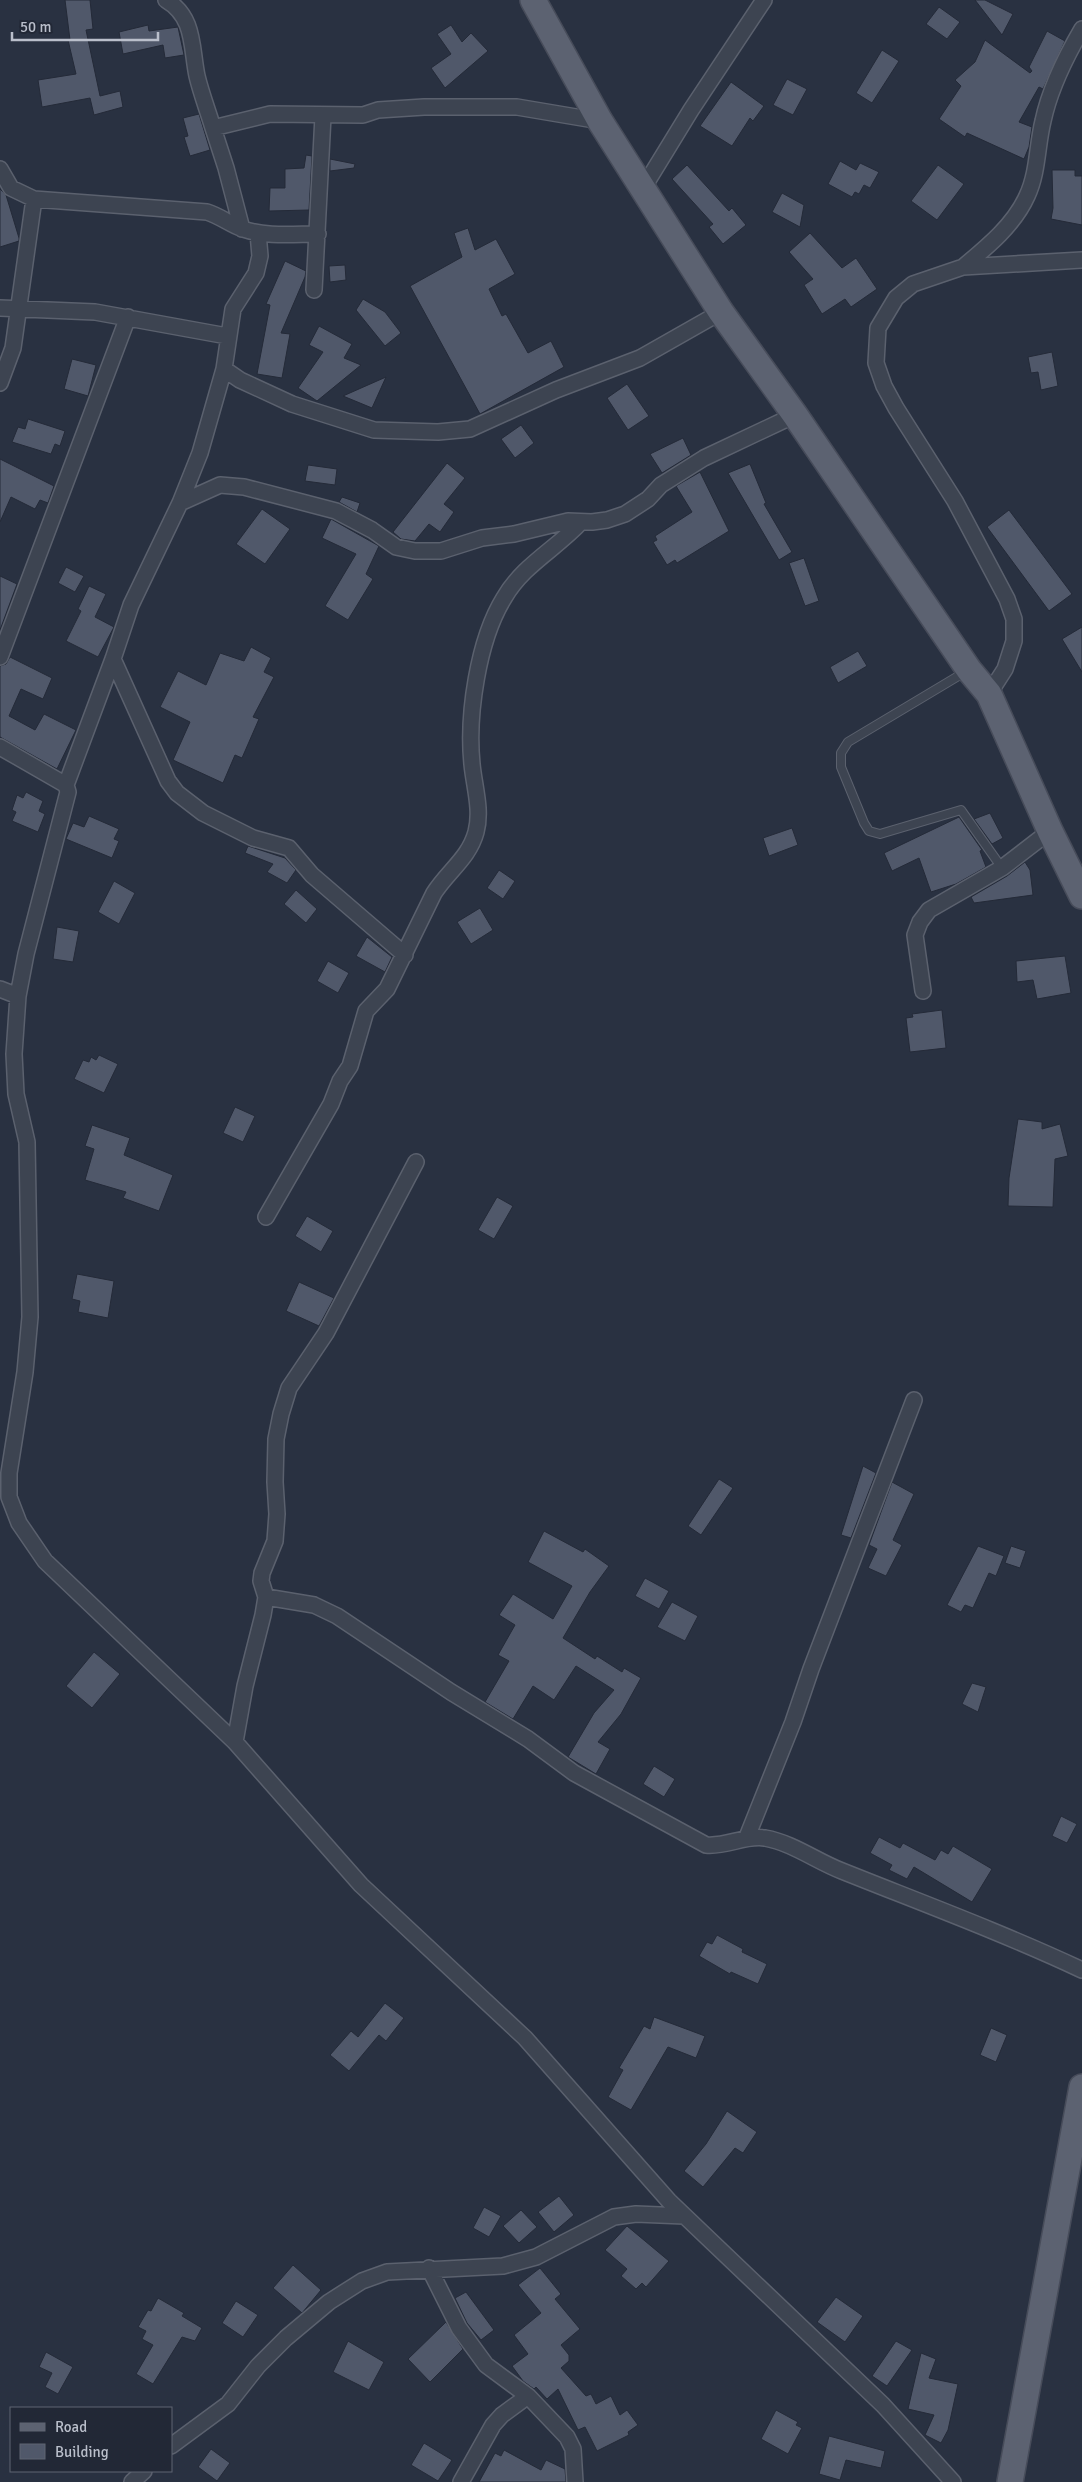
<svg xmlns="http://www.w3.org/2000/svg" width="1082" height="2482" font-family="Signika,sans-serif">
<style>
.building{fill:#50586a;stroke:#242a38}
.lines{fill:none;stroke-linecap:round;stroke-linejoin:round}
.service-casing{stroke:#5b616e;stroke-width:10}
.minor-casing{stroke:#5b616e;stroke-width:18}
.primary-casing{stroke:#474c5a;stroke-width:28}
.service{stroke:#3d4451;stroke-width:8}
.minor{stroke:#3d4451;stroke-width:15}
.primary{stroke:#5c6271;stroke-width:25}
</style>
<rect width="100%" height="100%" fill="#293141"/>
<!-- building -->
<path class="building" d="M 65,0 L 90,0 L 93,29 L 86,30 L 100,96 L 120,91 L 123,107 L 94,115 L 90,98 L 42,107 L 38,80 L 76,74 L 68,40 L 70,40 Z
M 975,0 L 985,0 L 1013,14 L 1002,35 Z
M 939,7 L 960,22 L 947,39 L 926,24 Z
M 148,25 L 149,31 L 178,27 L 184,55 L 165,58 L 163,45 L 123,54 L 119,32 Z
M 451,25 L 462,42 L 471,33 L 488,51 L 445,88 L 431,68 L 451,54 L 437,34 Z
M 1047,31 L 1065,41 L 1043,89 L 1039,87 L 1019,122 L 1032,127 L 1029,147 L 1024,159 L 967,133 L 965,137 L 939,119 L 961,86 L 955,80 L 975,62 L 985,40 L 1030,73 L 1032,71 L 1029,67 Z
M 882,50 L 899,61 L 872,103 L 856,93 Z
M 787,79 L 807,89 L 793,115 L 773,105 Z
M 731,82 L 764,106 L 753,121 L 750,118 L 732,146 L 700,126 Z
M 199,114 L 210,150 L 190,156 L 184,137 L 188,136 L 183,118 Z
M 306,155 L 312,156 L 309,210 L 269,211 L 270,188 L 285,188 L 285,169 L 304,168 Z
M 330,159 L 355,164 L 354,168 L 330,171 Z
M 840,161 L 856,170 L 860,163 L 879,172 L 870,188 L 864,185 L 859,194 L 855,192 L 852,197 L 828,184 Z
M 687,165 L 729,211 L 732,208 L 746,225 L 723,244 L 709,227 L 713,224 L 672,179 Z
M 938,165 L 964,184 L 937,220 L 911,201 Z
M 1052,170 L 1075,170 L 1075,176 L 1082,176 L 1082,225 L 1051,219 L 1053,208 Z
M 0,189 L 6,195 L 19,238 L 19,241 L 0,247 Z
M 782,193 L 804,205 L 800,227 L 772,212 Z
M 468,228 L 475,250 L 496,239 L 515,274 L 489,289 L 502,316 L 506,314 L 528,353 L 551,341 L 564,367 L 480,414 L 410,286 L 462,257 L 454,233 Z
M 810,233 L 842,268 L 856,258 L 877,289 L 851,307 L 845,299 L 822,314 L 804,285 L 813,279 L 789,252 Z
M 285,261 L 306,271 L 305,277 L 281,333 L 290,334 L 282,378 L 257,374 L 270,305 L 266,304 Z
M 345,265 L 346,280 L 330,282 L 329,266 Z
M 363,299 L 385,312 L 401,333 L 385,346 L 356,310 Z
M 319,326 L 352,344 L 344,358 L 361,365 L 317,401 L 298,388 L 323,352 L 309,345 Z
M 1052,352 L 1058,386 L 1041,390 L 1038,372 L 1031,373 L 1028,357 Z
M 72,359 L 96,365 L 88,396 L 64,389 Z
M 386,377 L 372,408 L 343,396 Z
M 627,384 L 649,416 L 628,430 L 607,398 Z
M 28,419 L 65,431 L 60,446 L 55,444 L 51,454 L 12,442 L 18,427 L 25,429 Z
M 521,425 L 534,443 L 515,458 L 501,439 Z
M 683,438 L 691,455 L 662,473 L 650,454 Z
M 0,459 L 54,486 L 48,503 L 40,500 L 35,509 L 11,497 L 0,522 Z
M 447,463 L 465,478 L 444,504 L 454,512 L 440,532 L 429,524 L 415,541 L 401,539 L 393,532 Z
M 750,464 L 766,503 L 764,504 L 792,552 L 779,560 L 728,473 Z
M 308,465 L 337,469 L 335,485 L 305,481 Z
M 700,472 L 729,531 L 677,563 L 675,560 L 667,565 L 653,542 L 657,540 L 655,536 L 692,512 L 676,486 Z
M 342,497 L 360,503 L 357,512 L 339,502 Z
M 262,509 L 290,529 L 265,564 L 236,544 Z
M 1009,510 L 1072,594 L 1049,611 L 987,527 Z
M 331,519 L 379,546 L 366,574 L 373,579 L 348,620 L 325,606 L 356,554 L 322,538 Z
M 804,558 L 819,601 L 805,606 L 789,563 Z
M 66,567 L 84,576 L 75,592 L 58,583 Z
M 0,576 L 17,584 L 0,630 Z
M 89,586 L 106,594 L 95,617 L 114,627 L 98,657 L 66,641 L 81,611 L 78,609 Z
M 1082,627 L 1082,672 L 1062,639 Z
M 251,647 L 271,658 L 264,672 L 274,677 L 253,717 L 259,719 L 242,758 L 235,755 L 223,783 L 173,760 L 190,722 L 160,707 L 178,671 L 206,685 L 220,653 L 244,661 Z
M 858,651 L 867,666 L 838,683 L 830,667 Z
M 10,657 L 52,678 L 43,699 L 21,689 L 9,716 L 35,730 L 44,714 L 76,730 L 57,769 L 0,737 L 0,666 L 6,664 Z
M 26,792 L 43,801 L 39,811 L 45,814 L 38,832 L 12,821 L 16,812 L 12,810 L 17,795 L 23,798 Z
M 990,813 L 1003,838 L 992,844 L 974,819 Z
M 89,816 L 119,829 L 114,839 L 119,841 L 112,858 L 66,839 L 73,823 L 84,827 Z
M 959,817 L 982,850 L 980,851 L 986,867 L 956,884 L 931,892 L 919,858 L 892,871 L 884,853 Z
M 792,828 L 798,845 L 769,856 L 763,838 Z
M 248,846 L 285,858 L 296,870 L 287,883 L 267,872 L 273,864 L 245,853 Z
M 1025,862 L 1030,870 L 1033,895 L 974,903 L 971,897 L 1007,876 Z
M 499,870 L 515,881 L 503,899 L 487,888 Z
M 114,881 L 135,893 L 119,924 L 98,912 Z
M 296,890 L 317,909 L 306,923 L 284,904 Z
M 480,908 L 493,930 L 471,944 L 457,922 Z
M 57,927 L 79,931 L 73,962 L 53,959 Z
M 367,937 L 392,957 L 385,972 L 356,956 Z
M 1065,956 L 1071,993 L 1037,999 L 1033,980 L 1017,982 L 1016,961 Z
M 328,961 L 349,973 L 338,993 L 317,981 Z
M 942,1010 L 946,1048 L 910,1052 L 906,1018 L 913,1017 L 912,1014 Z
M 99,1055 L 118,1064 L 104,1093 L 74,1079 L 83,1060 L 89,1062 L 91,1057 L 96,1060 Z
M 235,1107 L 255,1116 L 243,1142 L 223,1133 Z
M 1018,1119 L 1042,1122 L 1042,1129 L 1060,1124 L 1068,1156 L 1055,1159 L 1053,1207 L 1008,1206 L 1009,1178 Z
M 92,1125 L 130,1138 L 124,1155 L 173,1175 L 159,1211 L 123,1198 L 126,1192 L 85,1180 L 94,1149 L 85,1146 Z
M 497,1197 L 513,1206 L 494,1239 L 478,1230 Z
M 307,1216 L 333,1231 L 321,1252 L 295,1236 Z
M 77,1274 L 114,1281 L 108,1318 L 78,1312 L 80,1301 L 72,1299 Z
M 299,1282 L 334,1298 L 319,1326 L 286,1311 Z
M 863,1466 L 876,1473 L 851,1538 L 841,1535 Z
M 719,1479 L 733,1488 L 701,1535 L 688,1526 Z
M 892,1482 L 914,1494 L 893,1540 L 902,1545 L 886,1576 L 868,1568 L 877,1549 L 869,1545 Z
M 544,1531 L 583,1552 L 585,1549 L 609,1566 L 590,1592 L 563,1638 L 595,1659 L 597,1656 L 622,1672 L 624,1668 L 641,1678 L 621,1714 L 598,1742 L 610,1749 L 596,1774 L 568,1757 L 594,1713 L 614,1690 L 576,1666 L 554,1700 L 533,1686 L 513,1719 L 485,1702 L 509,1661 L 498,1655 L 515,1625 L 499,1615 L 513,1594 L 553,1619 L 572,1586 L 528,1562 Z
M 978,1546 L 1004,1556 L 996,1576 L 989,1573 L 973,1608 L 965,1605 L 961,1612 L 947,1605 Z
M 1011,1546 L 1026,1551 L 1020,1568 L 1005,1563 Z
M 645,1578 L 669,1591 L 659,1609 L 635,1596 Z
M 672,1602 L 698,1616 L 685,1641 L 657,1627 Z
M 94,1652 L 120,1674 L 92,1708 L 66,1686 Z
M 972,1683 L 986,1687 L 978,1712 L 962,1704 Z
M 654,1766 L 675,1779 L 664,1797 L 643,1784 Z
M 1061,1816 L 1077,1824 L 1067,1843 L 1052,1836 Z
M 879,1837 L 900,1848 L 903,1843 L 935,1860 L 941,1850 L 948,1854 L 953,1846 L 992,1869 L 972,1902 L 914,1867 L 907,1879 L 889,1870 L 892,1865 L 870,1853 Z
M 717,1935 L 743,1949 L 742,1952 L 767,1964 L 758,1984 L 731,1972 L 730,1974 L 699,1956 L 707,1942 L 712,1944 Z
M 385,2003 L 404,2018 L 386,2041 L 379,2035 L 349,2071 L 330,2055 L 351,2031 L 358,2037 Z
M 654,2017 L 705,2036 L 696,2058 L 668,2047 L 631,2110 L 608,2097 L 623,2070 L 619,2068 L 644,2026 L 650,2029 Z
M 991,2028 L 1007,2035 L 996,2062 L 980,2055 Z
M 727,2111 L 757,2132 L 743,2153 L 735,2148 L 703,2187 L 684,2171 L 706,2144 Z
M 559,2196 L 574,2215 L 554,2232 L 538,2212 Z
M 484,2207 L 501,2216 L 489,2237 L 473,2228 Z
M 521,2210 L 537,2227 L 519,2243 L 503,2226 Z
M 627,2226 L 669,2261 L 646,2287 L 642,2283 L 636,2289 L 621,2276 L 627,2269 L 605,2250 Z
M 293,2265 L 321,2290 L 302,2313 L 273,2288 Z
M 540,2268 L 561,2294 L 555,2299 L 580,2329 L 561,2345 L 569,2355 L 569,2361 L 561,2368 L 586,2396 L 591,2394 L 596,2404 L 611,2396 L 620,2415 L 627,2410 L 638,2425 L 628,2432 L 629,2435 L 597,2451 L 585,2427 L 578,2430 L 558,2389 L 547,2399 L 536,2387 L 534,2389 L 523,2381 L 512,2366 L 528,2354 L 514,2335 L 541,2313 L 518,2285 Z
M 466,2292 L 494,2330 L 481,2340 L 467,2323 L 455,2298 Z
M 836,2297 L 863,2316 L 845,2342 L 817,2322 Z
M 158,2298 L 184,2313 L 182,2316 L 202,2328 L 195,2341 L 182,2337 L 153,2384 L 136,2374 L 153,2345 L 142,2339 L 146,2331 L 138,2327 L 148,2310 L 151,2311 Z
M 236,2301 L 258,2315 L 243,2337 L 222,2323 Z
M 446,2322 L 463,2349 L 430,2382 L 408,2359 Z
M 348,2341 L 384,2362 L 369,2390 L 333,2372 Z
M 896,2341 L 912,2350 L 887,2386 L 872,2376 Z
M 46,2352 L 73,2367 L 58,2394 L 45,2387 L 52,2373 L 39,2367 Z
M 921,2353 L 936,2359 L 929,2378 L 958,2384 L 948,2430 L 941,2443 L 925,2435 L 934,2415 L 908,2409 Z
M 776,2410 L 798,2422 L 796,2425 L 802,2428 L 788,2454 L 761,2439 Z
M 829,2436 L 885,2451 L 881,2468 L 846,2460 L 840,2480 L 819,2474 Z
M 424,2443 L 452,2460 L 438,2481 L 411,2465 Z
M 211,2449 L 230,2463 L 217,2481 L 198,2467 Z
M 504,2450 L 541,2470 L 546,2460 L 565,2469 L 566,2482 L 479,2482 L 495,2453 L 501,2456 Z"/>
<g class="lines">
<!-- service casing -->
<g class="service-casing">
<path id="service" d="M 965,672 L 848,742 L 841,753 L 841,767 L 864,823 L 869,831 L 880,834 L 961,810 L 1002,868"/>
</g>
<!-- minor casing -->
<g class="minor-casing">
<path id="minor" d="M 166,0 C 195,17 191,47 197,76 C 201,93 208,111 213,128
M 0,169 L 11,188 L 34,199 L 207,212 C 220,216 231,225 243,229 C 266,237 294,234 318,234
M 642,190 L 691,110 L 764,0
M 242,229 L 226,168 L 213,128 L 270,114 L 363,115 L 378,110 L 424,107 L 517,107 L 600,121
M 963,267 C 987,247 1014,225 1027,196 C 1038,173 1037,145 1043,121 C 1050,88 1065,58 1082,29
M 314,290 L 323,116
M 0,308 L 95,312 L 227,336
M 224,369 L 240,380 L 292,404 L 374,430 L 438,432 L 470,429 L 556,390 L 640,358 L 721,312
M 0,383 L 13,348 L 34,199
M 180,503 L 220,485 L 244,487 L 336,511 L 372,530 L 396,547 L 415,551 L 441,551 L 482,538 L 514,534 L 568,521 L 592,522 L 607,520 L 625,514 L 648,499 L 661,485 L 704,458 L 795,415
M 0,657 L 128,317
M 113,659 L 168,781 L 177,793 L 203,813 L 253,838 L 289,848 L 312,875 L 405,955
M 989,694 L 1005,669 L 1014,641 L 1014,619 L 1007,599 L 955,501 L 896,408 L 884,386 L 876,363 L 878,328 L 896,298 L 913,284 L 963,267 L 1082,260
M 0,747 L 66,785 L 68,792 L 26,954 L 18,996 L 14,1054 L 16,1094 L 27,1142 L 30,1317 L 25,1372 L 9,1473 L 9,1497 L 19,1523 L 45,1561 L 235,1742 L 361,1885 L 525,2038 L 669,2201 L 883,2405 L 953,2482
M 66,785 L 113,659 L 131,605 L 180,503 L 200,453 L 224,369 L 233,309 L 256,273 L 260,256 L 258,233
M 0,989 L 18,996
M 923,991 L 915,935 L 920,922 L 929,910 L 1002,868 L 1050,831
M 266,1217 L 331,1104 L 340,1081 L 350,1066 L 366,1011 L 387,989 L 434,893 C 448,871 469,858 476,832 C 482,810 474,786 472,764 C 467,715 478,640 504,598 C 523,565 556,549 581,522
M 266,1597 L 314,1605 L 337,1616 L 451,1692 L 528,1739 L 574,1773 L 706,1845 C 727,1847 744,1835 765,1838 C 793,1843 816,1861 842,1871 C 922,1903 1003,1933 1082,1970
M 235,1742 L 245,1686 L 263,1615 L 266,1597 L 261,1581 L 262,1573 L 275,1541 L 277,1514 L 275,1482 L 276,1439 L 281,1414 L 289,1388 L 326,1333 L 416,1162
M 747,1837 L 793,1722 L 811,1669 L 914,1400
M 429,2268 L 459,2328 L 486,2365 L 528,2396 L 567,2437 L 573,2449 L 575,2482
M 171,2446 L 228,2404 L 258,2366 L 286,2338 L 329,2302 L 362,2281 L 387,2272 L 503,2266 L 536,2257 L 614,2217 L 636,2214 L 684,2216
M 132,2482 L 144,2471
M 461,2482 L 493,2425 L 502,2415 L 528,2396"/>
</g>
<!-- primary casing -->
<g class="primary-casing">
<path id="primary" d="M 533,0 L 600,121 L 721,312 L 795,415 L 969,670 L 989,694 L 1050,831 L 1082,896
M 1010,2482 L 1082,2087"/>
</g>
<!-- service -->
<use href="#service" class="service"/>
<!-- minor -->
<use href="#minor" class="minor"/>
<!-- primary -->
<use href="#primary" class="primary"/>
</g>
<!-- legend -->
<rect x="10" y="2407" width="162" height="65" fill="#222836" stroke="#5f6472"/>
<rect x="20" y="2423" width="25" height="8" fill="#5c6271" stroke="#5f6472"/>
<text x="55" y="2432" font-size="15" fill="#babfcb">Road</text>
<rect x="20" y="2444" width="25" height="15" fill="#50586a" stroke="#5f6472"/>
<text x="55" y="2457" font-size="15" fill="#babfcb">Building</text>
<!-- scale -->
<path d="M12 32v8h146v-8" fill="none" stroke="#babfcb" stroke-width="2.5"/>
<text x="20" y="32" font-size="15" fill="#babfcb" stroke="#222836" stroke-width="4" paint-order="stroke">50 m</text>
</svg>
